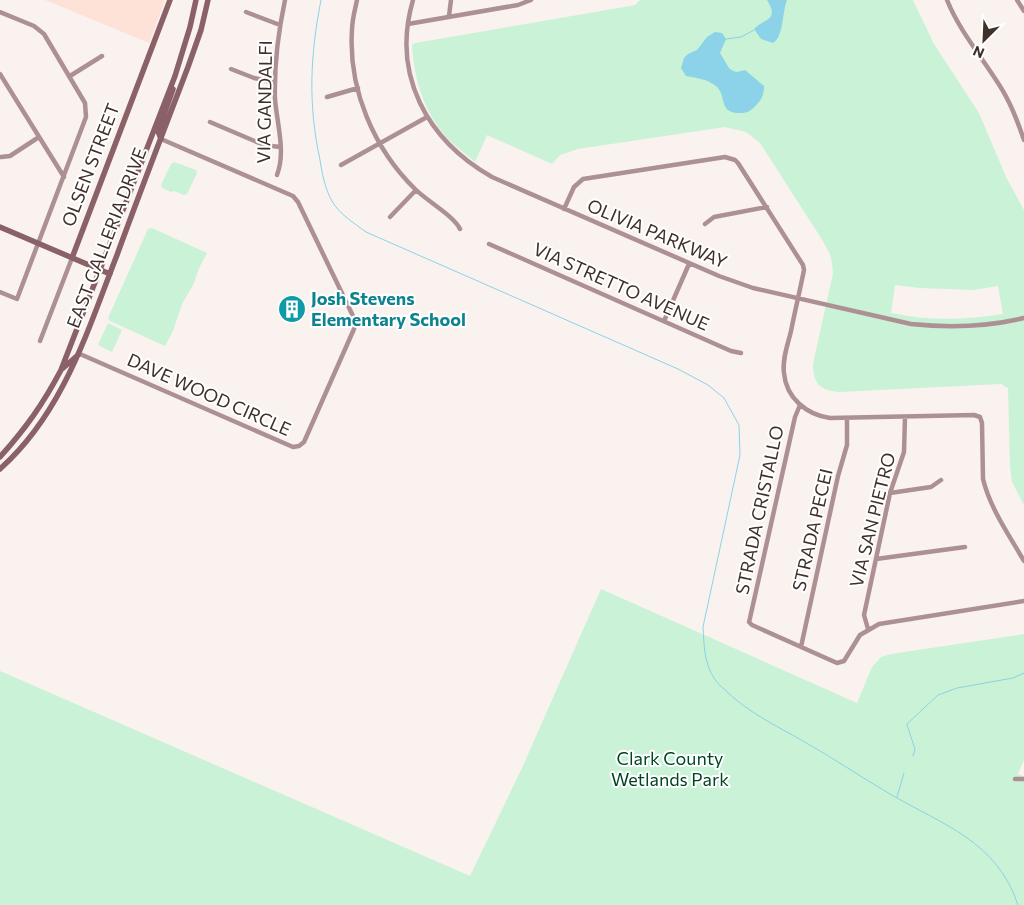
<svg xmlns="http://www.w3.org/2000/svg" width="1024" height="905" font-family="Commissioner,sans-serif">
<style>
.built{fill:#fee1d7}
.green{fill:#c9f2d6;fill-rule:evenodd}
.water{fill:#8cd2e8}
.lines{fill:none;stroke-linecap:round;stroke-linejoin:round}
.stream{stroke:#8cd2e8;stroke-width:1}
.street{stroke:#ad9094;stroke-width:4.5}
.secondary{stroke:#896166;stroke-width:5.5}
.labels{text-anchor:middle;stroke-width:4;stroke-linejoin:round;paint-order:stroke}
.street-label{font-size:18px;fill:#3f302a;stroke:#fff}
.culture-label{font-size:18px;font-weight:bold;fill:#0d838f;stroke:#fff;text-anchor:start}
.park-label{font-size:18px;fill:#004524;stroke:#fff}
</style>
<rect width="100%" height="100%" fill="#faf2ef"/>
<!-- built -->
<path class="built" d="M 45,0 L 165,0 L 149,43 Z"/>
<!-- green -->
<path class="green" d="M 640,0 L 913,0 L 934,44 L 979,113 L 1006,177 L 1024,210 L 1024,505 L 1012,482 L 1010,467 L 1008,388 L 1001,384 L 839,392 C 820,390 813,384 813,364 L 833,273 L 832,263 L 830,254 L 821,238 L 760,143 L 746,132 L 725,127 L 578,149 L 560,155 L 552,164 L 487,135 L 475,162 C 466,154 456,147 448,139 C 424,113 414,79 412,45 L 415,43 L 630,6 L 635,5 ZM 895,285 L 920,288 L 973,290 L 998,286 L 1003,314 C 965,320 929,321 891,313 Z
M 174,162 L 196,170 L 197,173 L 187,194 L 184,195 L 174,191 L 171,192 L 162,188 L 161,185 L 171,164 Z
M 152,228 L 207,253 L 199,268 L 194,283 L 182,304 L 173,331 L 165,346 L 110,321 L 108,318 L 148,229 Z
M 108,323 L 122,330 L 112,352 L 98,345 Z
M 601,589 L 857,703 L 872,667 L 881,657 L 891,654 L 1024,634 L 1024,760 L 1018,774 L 1024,777 L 1024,905 L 0,905 L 0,671 L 470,876 L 522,768 Z"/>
<!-- water -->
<path class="water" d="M 767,0 L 787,0 C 782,12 784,36 773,43 L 761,39 L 754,29 C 764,18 780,21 767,0 Z
M 715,32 L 722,33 L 726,39 L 720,53 L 729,68 L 733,71 L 737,72 L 745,70 L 764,86 C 764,97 760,102 752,109 C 748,113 744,113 738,113 C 718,112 727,95 716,86 C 707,79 697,78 686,76 L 681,68 L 684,58 L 688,54 L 697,50 L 707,37 Z"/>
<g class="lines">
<!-- stream -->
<path class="stream" d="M 321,0 C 310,56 308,104 320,160 C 322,173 325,189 332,201 C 339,214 354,223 366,232 L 678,369 L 708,385 L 724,398 L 739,425 L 740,455 L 703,627 C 704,644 704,663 714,678 C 716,682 721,686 724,689 C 747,712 775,725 803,741 C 833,758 861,777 890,794 C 943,825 997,841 1018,905
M 726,39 L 741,37 L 754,30
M 913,756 L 915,749 L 907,725 L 908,723 L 938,695 L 957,688 L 1013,678 L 1024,673
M 897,797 L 904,773"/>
<!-- street -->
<path class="street" d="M 357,0 C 355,10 352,20 352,30 C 348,89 374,149 415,189 C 427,201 454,216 460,229
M 413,0 C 391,75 427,140 492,177 L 719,276 L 753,288 L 911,324 C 950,328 987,327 1024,318
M 947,0 C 959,30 981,56 998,83 C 1010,101 1017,120 1024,140
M 1017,0 L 1024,11
M 0,12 L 34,26 L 44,34 L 85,103 L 86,117 L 17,299 L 0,292
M 246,12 L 280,25
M 449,16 L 451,0
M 408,24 L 518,5 L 531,0
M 231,69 L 254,78 L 275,83
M 0,74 L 64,177
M 70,76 L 102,56
M 327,97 L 358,88
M 210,122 L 264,145 L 280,147
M 1,157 L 10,156 L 39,137
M 341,165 L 427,117
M 277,175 C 286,152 277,124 275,99 C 274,66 278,33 285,0
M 564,209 L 574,187 L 583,179 L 725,157 L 735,160 L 738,163 L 803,265 L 804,270 C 800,290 795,311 791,331 C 788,344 782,359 784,373 C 786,398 807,415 830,418 L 974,415 L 980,417 L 982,423 L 983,479 C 990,508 1009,535 1024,561
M 390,217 L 416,190
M 705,224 L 714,217 L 767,207
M 489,244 L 731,351 L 741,353
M 664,321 L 689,264
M 40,341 L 72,258
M 80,354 L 293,447 L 299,446 L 304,442 L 354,329 L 355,323 L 353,316 L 298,202 L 293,196 L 161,139
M 800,405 L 795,417 L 750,618 L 749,622 L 752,625 L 837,663 L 844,661 L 860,635 L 879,624 L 1024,601
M 890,493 L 931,487 L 941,480
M 876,559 L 965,547
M 868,629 L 864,615 L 890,493 L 904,452 L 905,417
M 801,647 L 838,476 L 847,445 L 847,418
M 1015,779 L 1024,779"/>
<!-- secondary -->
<path class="secondary" d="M 161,139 L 158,131 L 173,89
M 0,227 L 110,274
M 72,258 L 170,0
M 62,369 L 78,355
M 0,457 C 26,428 43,404 61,370 L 175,76 L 190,27 L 196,0
M 0,469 C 63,413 87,332 117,255 C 140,192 164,130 188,67 L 201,30 L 208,0"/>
</g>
<!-- icons -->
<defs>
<g id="building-disc" transform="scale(1.4375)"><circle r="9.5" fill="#0f9aa8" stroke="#fff"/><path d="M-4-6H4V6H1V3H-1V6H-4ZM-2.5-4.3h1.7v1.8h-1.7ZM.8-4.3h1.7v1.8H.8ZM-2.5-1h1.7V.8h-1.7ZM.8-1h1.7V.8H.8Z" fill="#fff"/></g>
</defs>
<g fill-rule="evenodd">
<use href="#building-disc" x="292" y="309"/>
</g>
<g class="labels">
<!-- street labels -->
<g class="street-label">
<text transform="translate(265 102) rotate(-89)" y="6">VIA GANDALFI</text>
<text transform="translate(91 165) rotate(-69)" y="6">OLSEN STREET</text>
<text transform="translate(657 234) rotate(23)" y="6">OLIVIA PARKWAY</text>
<text transform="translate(107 238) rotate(-69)" y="6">EAST GALLERIA DRIVE</text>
<text transform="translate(621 287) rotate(24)" y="6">VIA STRETTO AVENUE</text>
<text transform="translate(209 395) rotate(24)" y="6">DAVE WOOD CIRCLE</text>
<text transform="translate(760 510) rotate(-78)" y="6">STRADA CRISTALLO</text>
<text transform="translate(873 520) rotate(-76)" y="6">VIA SAN PIETRO</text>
<text transform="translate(813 530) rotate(-77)" y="6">STRADA PECEI</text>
</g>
<!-- culture labels -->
<g class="culture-label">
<text x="311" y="305">Josh Stevens<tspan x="311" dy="21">Elementary School</tspan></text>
</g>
<!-- park labels -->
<g class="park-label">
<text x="670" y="765">Clark County<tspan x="670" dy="21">Wetlands Park</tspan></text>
</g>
</g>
<!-- north arrow -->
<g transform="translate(984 40) rotate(204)" stroke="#ffffff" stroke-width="4" paint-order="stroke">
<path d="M0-4L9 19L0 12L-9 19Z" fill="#3f302a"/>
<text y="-8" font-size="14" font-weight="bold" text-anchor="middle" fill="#3f302a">N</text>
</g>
</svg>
